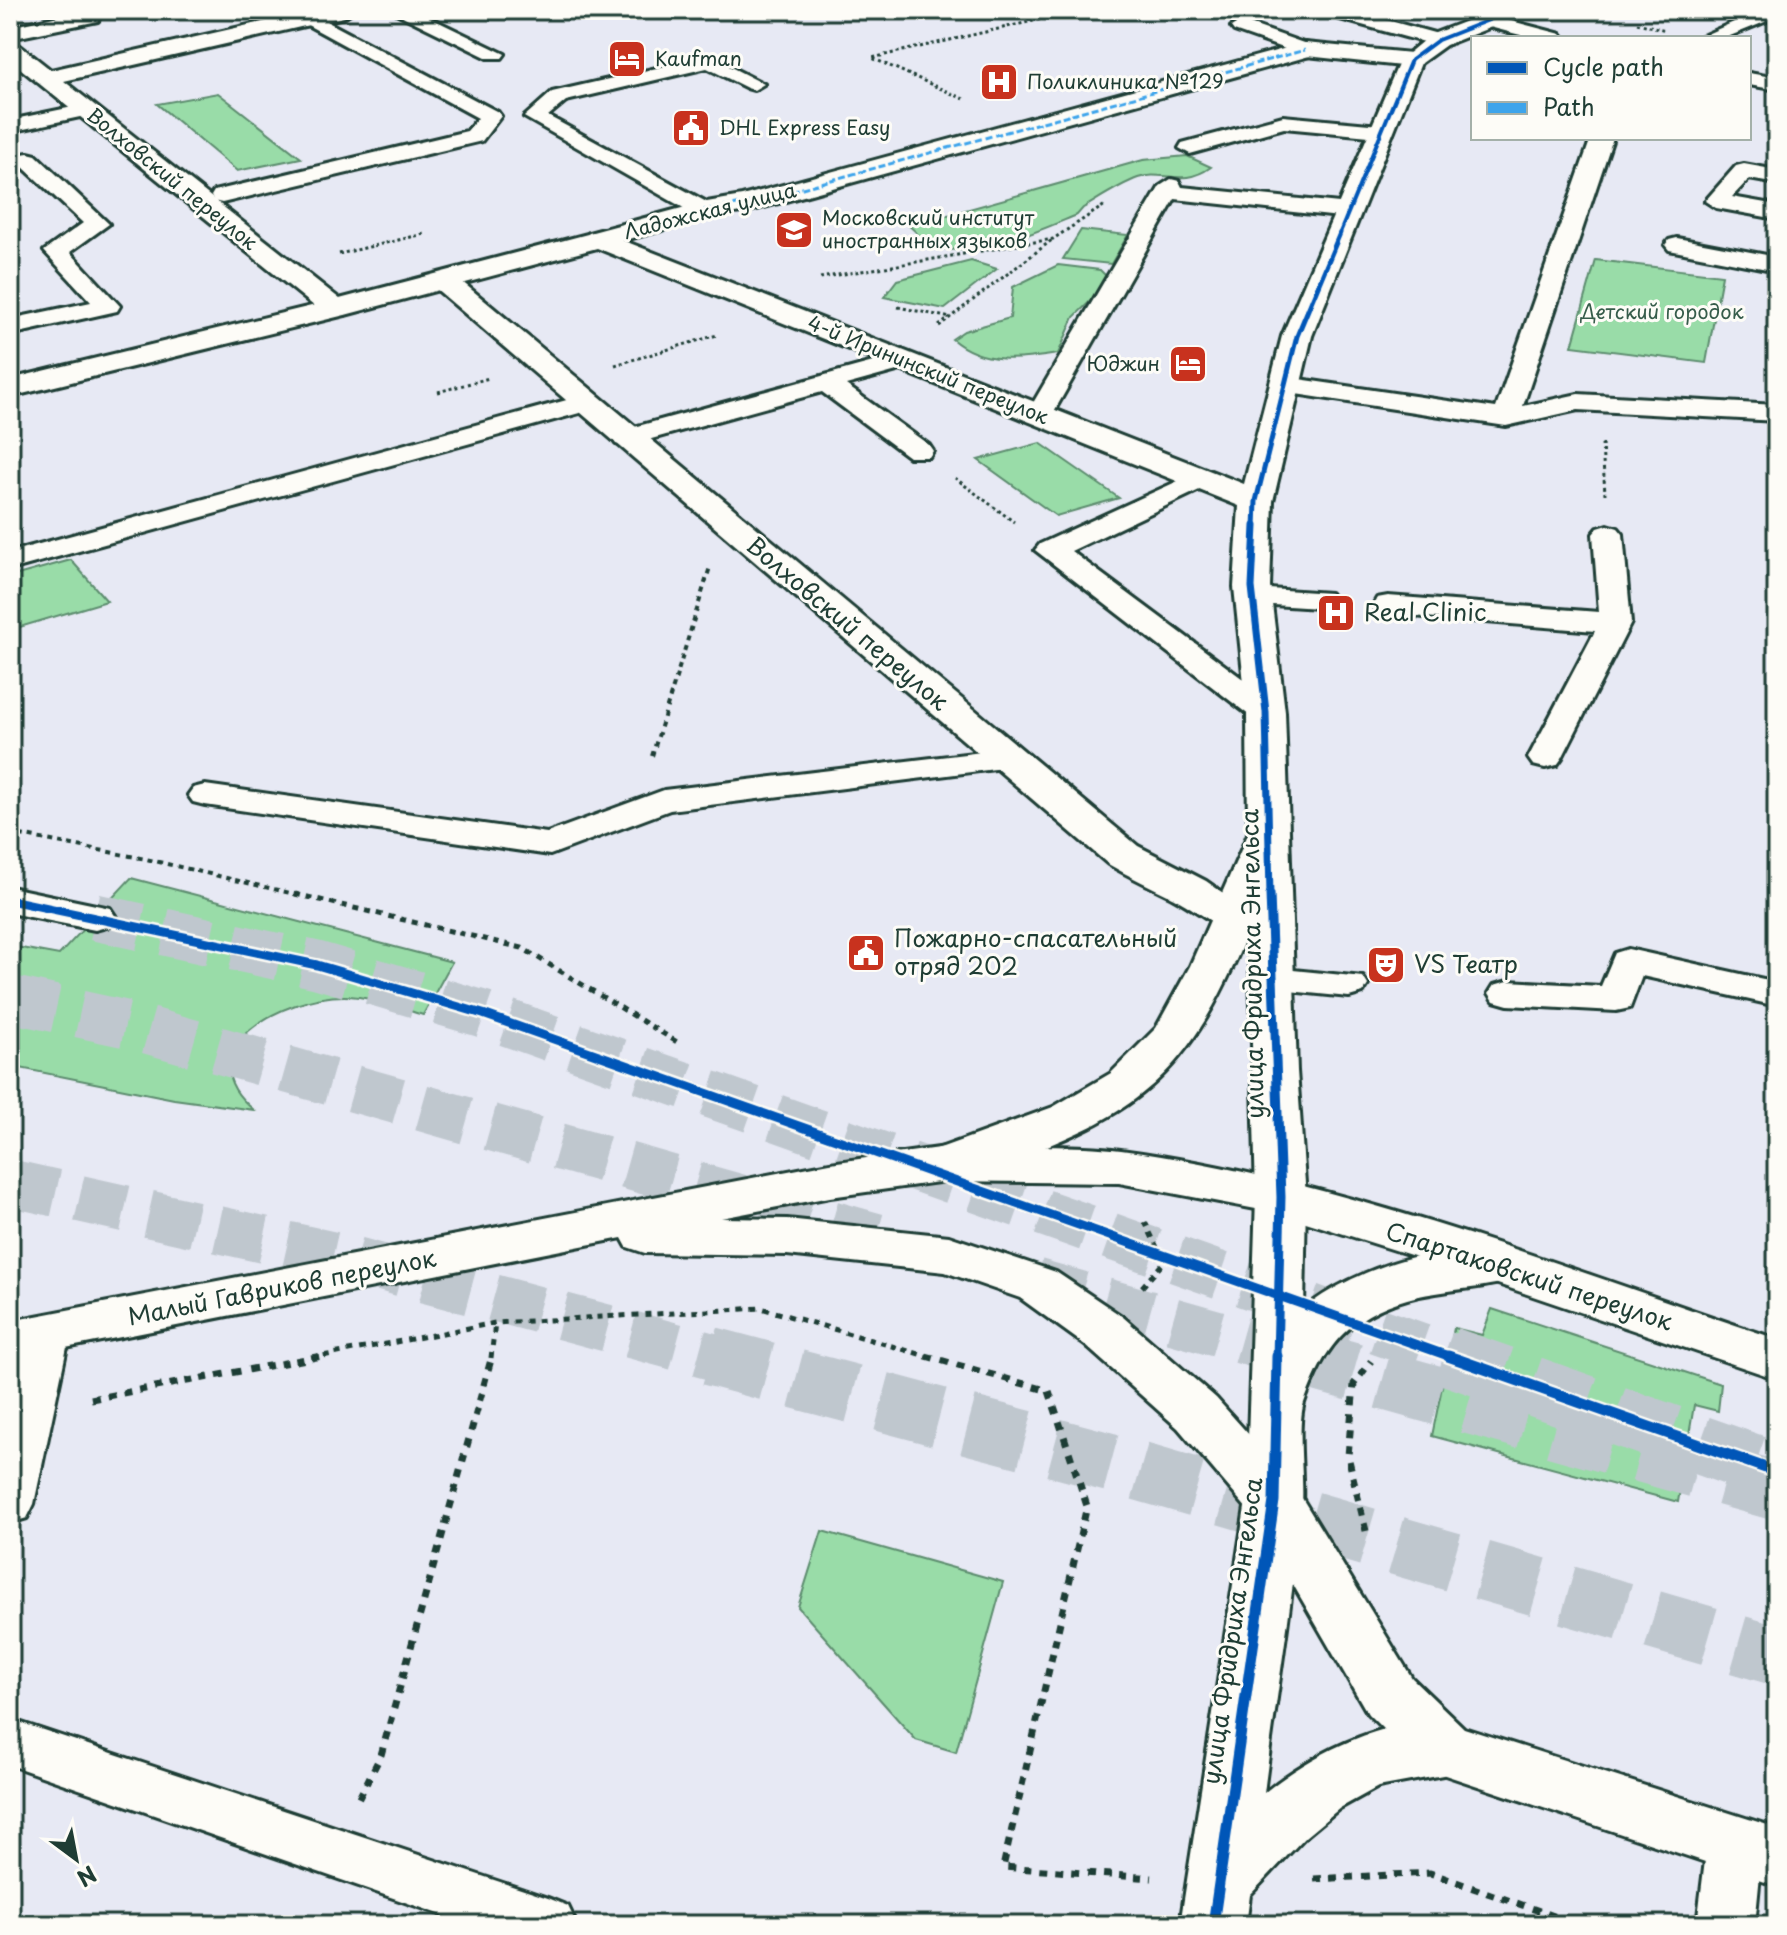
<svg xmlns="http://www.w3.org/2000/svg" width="1787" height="1935" font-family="'Playpen Sans',sans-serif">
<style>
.green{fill:#99dca8;stroke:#5c8c6e;stroke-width:2}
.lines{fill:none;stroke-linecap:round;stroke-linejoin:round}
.tertiary-tunnel-far1{stroke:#bfc7ce;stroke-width:47;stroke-dasharray:47 24;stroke-linecap:butt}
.tertiary-tunnel{stroke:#bfc7ce;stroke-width:59;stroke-dasharray:59 30;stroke-linecap:butt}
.primary-tunnel-far1{stroke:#bfc7ce;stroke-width:47;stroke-dasharray:47 24;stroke-linecap:butt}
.primary-tunnel{stroke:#bfc7ce;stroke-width:59;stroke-dasharray:59 30;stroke-linecap:butt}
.service-casing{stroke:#1f3d34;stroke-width:6}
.pedestrian-casing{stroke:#1f3d34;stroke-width:6}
.minor-casing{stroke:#1f3d34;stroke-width:6}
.tertiary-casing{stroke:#1f3d34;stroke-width:6}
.secondary-casing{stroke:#1f3d34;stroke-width:6}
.path-far3{stroke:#1f3d34;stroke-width:3;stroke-dasharray:3 3;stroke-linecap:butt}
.path-far2{stroke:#1f3d34;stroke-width:4;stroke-dasharray:5 5;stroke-linecap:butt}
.path-far1{stroke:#1f3d34;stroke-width:5;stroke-dasharray:6 6;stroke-linecap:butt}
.path{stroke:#1f3d34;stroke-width:7;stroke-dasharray:8 8;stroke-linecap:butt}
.service{fill:#fdfcf7;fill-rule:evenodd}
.pedestrian{fill:#fdfcf7;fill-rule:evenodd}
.minor{fill:#fdfcf7;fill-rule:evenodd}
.tertiary{fill:#fdfcf7;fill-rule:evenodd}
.secondary{fill:#fdfcf7;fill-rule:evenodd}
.quiet{stroke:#3da4eb;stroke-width:3;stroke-dasharray:7 3;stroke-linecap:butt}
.cycleway-far4-casing{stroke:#fdfcf7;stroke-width:7}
.cycleway-far3-casing{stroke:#fdfcf7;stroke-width:8}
.cycleway-far2-casing{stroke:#fdfcf7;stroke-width:11}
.cycleway-far1-casing{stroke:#fdfcf7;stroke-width:14}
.cycleway-casing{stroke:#fdfcf7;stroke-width:16}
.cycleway-far4{stroke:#0057b8;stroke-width:4}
.cycleway-far3{stroke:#0057b8;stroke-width:5}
.cycleway-far2{stroke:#0057b8;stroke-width:7}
.cycleway-far1{stroke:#0057b8;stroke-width:9}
.cycleway{stroke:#0057b8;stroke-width:11}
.labels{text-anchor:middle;stroke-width:6;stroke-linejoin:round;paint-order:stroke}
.far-poi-label{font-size:20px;fill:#1f3d34;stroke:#fdfcf7;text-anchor:start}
.far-street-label{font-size:20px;fill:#1f3d34;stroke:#fdfcf7}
.far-park-label{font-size:20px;fill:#375d4b;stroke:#fdfcf7}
.poi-label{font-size:24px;fill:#1f3d34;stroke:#fdfcf7;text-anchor:start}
.street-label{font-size:24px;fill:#1f3d34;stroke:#fdfcf7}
</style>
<rect width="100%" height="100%" fill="#e7e9f4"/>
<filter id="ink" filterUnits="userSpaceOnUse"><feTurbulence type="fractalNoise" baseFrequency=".0125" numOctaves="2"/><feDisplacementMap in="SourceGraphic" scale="16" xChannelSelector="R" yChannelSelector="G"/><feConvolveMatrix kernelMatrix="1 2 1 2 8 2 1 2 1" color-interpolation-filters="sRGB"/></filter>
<g filter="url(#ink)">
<!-- green -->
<path class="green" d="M 218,93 L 301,158 L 237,171 L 157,104 Z
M 1187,156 L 1211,167 C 1182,188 1162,169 1138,178 C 1119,185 1100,198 1083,208 L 1077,215 C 1040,230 965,266 927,242 C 920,238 916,231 909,226 L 1143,160 Z
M 1081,230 L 1128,235 L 1111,264 L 1063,259 Z
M 1596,260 L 1722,275 L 1706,363 L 1572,346 Z
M 971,261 L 997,269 L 945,309 L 884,297 L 897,280 Z
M 1058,265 L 1100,270 L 1111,281 L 1074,317 L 1058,354 C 1021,360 982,365 952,339 L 964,331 L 1010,318 L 1013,287 Z
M 1040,443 L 1119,498 L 1056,516 L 978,460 Z
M 71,560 L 107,601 L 10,630 L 10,577 Z
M 131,878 L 452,962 L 423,1015 C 397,1007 371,996 344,996 C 286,996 180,1049 254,1110 L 174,1099 L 10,1066 L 10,946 L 59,955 Z
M 1492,1309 L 1721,1384 L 1718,1411 L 1694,1405 L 1678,1502 L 1432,1436 L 1454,1328 L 1482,1335 Z
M 822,1531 L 1003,1582 L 956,1752 L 916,1740 L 798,1607 Z"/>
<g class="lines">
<!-- tertiary-tunnel-far1 -->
<path class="tertiary-tunnel-far1" d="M 95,917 L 317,965 L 483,1014 L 1454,1358"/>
<!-- tertiary-tunnel -->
<path class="tertiary-tunnel" d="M 1448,1356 L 1777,1472"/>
<!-- primary-tunnel-far1 -->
<path class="primary-tunnel-far1" d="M 10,999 L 126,1024 L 889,1240
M 10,1183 L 346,1258 L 718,1358
M 1036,1282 L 1304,1358"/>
<!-- primary-tunnel -->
<path class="primary-tunnel" d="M 710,1356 L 1112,1463 L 1777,1656
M 1297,1356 L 1777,1491"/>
<!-- service casing -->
<g class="service-casing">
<path id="service" d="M 85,10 L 103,10 L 98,21 L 10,39 L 10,27 Z
M 390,10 L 414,10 L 505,54 L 502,58 L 488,58 Z
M 1320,10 L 1350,10 L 1445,36 L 1448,40 L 1438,46 L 1322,14 Z
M 1761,10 L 1777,10 L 1777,17 L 1725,38 L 1698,38 Z
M 309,12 L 498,112 L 501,116 L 482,141 L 222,203 L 214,201 L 211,196 L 214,191 L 467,131 L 478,118 L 302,22 L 300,18 Z
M 1485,14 L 1561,34 L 1564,38 L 1532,38 L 1478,24 L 1478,16 Z
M 1241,21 L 1312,46 L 1315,50 L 1305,56 L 1234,31 L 1231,27 Z
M 709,56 L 764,84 L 754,90 L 747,88 L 707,68 L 566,101 L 548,116 L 712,205 L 715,210 L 712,215 L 696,215 L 524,117 L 552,92 Z
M 1749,73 L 1777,78 L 1777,90 L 1749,85 Z
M 87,104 L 94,106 L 97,110 L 94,114 L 10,132 L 10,120 Z
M 1283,116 L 1380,125 L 1391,131 L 1380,137 L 1284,128 L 1190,154 L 1179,148 L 1182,143 Z
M 1591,138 L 1613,138 L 1523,406 L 1578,394 L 1777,405 L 1777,421 L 1578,410 L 1506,426 L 1276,391 L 1272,385 L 1276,379 L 1285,377 L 1496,408 Z
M 28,153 L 36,155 L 109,224 L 70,252 L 120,306 L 117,311 L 10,335 L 10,319 L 91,302 L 44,251 L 83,223 L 23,167 L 10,170 L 10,156 Z
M 1744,164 L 1777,170 L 1777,184 L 1749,179 L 1732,197 L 1777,205 L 1777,219 L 1716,208 L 1705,201 L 1736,166 Z
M 1171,179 L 1179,181 L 1182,187 L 1349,204 L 1360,211 L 1349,218 L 1175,199 L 1052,415 L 1049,421 L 1029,421 L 1026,415 L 1160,186 Z
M 1677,238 L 1777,257 L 1777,271 L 1669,250 L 1665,245 L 1669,240 Z
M 906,353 L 919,361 L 915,366 L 846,385 L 929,445 L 933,451 L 929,457 L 909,457 L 822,392 L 626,446 L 616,444 L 612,438 L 616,432 Z
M 585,395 L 594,397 L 598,403 L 594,409 L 10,570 L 10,552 Z
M 1200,471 L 1210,473 L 1214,479 L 1210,485 L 1071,551 L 1278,705 L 1282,712 L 1278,719 L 1266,722 L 1254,719 L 1035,550 L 1040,544 Z
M 1608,525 L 1618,528 L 1623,534 L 1631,623 L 1562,758 L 1557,765 L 1545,768 L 1533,765 L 1528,758 L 1595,631 L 1388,614 L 1377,612 L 1373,605 L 1377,598 L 1388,596 L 1599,612 L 1593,534 L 1598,528 Z
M 1253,588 L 1330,593 L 1334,599 L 1330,605 L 1319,608 L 1242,603 L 1238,597 L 1242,591 Z
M 1007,749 L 1019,752 L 1024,759 L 1019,766 L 670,810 L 550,855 L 205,805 L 193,802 L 188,795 L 193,788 L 205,785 L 547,833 L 664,790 Z
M 1628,949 L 1777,982 L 1777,1006 L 1642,976 L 1630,1008 L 1616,1011 L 1508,1005 L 1494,1001 L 1489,993 L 1494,985 L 1508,981 L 1601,986 L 1615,953 Z
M 1273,968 L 1363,977 L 1368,985 L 1363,993 L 1349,997 L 1259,988 L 1254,980 L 1259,972 Z
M 47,1316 L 63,1321 L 70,1333 L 34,1504 L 27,1518 L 10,1523 C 10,1459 0,1379 31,1321 Z
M 10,1719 L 548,1898 L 568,1906 L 577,1925 L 471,1925 L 10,1765 Z
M 1735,1819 L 1755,1826 L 1763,1844 L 1755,1925 L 1697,1925 L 1707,1844 L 1715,1826 Z"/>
</g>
<!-- pedestrian casing -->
<g class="pedestrian-casing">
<path id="pedestrian" d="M 1305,43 L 1313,45 L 1316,50 L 1313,55 L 753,210 L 704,218 L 695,216 L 691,210 L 695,204 L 742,196 Z"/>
</g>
<!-- minor casing -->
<g class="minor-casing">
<path id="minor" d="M 315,10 L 355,10 L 344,17 L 64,81 L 345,303 L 349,309 L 345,315 L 325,315 L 10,60 L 10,42 L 18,44 L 51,70 Z
M 1305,43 L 1411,53 L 1422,60 L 1411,67 L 1297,55 L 1294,50 L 1297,45 Z
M 704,202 L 713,204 L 717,210 L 713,216 L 599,247 L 589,245 L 585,239 L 589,233 Z
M 444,273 L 454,275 L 1138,846 L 1206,881 L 1246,909 L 1286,921 L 1293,930 L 1286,939 C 1241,951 1210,917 1174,898 C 1152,887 1130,877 1108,864 L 434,287 L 430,281 L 434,275 Z"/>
</g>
<!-- tertiary casing -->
<g class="tertiary-casing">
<path id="tertiary" d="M 1495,10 L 1525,10 L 1522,15 L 1446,45 L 1421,63 L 1312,336 L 1273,501 L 1270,587 L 1285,712 L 1297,1071 L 1306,1197 L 1304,1309 C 1351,1269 1456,1235 1516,1253 L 1523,1266 L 1516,1279 C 1460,1295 1411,1286 1359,1321 C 1330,1340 1317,1369 1305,1400 C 1296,1421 1304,1477 1302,1503 C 1293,1600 1276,1697 1264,1793 C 1312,1753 1402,1706 1465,1729 L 1474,1748 L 1465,1767 L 1443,1775 L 1378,1787 L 1340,1808 L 1305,1837 L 1250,1895 L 1246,1925 L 1180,1925 L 1246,1501 L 1256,1197 L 1249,929 C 1184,1092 1124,1123 963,1176 L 946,1181 L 929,1176 L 922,1164 L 929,1152 L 1053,1107 L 1111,1073 L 1156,1028 L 1190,966 L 1248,834 L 1247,712 L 1234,587 L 1239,506 L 597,248 L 345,315 L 10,397 L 10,379 L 328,302 L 599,231 L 1244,484 L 1282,336 L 1400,60 L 1430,35 Z
M 10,887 L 110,908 L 116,917 L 110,926 L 95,930 L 10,913 Z"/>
</g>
<!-- secondary casing -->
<g class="secondary-casing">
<path id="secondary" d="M 946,1147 C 1002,1148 1066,1143 1121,1150 C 1344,1180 1564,1268 1777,1339 L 1777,1379 L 1433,1262 L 1277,1213 L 1119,1183 L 946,1181 L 830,1197 L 721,1218 L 787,1219 L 949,1236 L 1056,1272 L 1123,1317 L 1216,1398 L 1294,1485 L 1412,1678 L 1464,1728 L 1777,1828 L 1777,1886 L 1421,1767 L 1368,1714 L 1254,1517 L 1178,1428 L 1085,1345 L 1020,1298 L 945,1272 L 787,1255 L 645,1253 L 627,1247 L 622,1238 L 10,1359 L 10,1321 L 830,1163 Z"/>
</g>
<!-- path-far3 -->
<path class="path-far3" d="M 1637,23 L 1666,30
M 964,99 L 872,58 L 1081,10
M 339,254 L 424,234
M 820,278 L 1053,239 L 1105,205
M 898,307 L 951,318
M 939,326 L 1052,240
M 615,365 L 717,335
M 438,392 L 489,378
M 1602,444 L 1605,494
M 955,478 L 1014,522"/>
<!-- path-far2 -->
<path class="path-far2" d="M 652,756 L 710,567
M 10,833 L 146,859 L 303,896"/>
<!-- path-far1 -->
<path class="path-far1" d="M 295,894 L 522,948 L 677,1042
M 1142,1287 L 1164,1262 L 1145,1222
M 312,1358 L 495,1323 L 761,1308 L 933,1358
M 491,1358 L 495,1323"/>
<!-- path -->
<path class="path" d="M 926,1356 L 1049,1391 L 1087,1506 L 1003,1867 L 1152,1878
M 91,1399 L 322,1356
M 1366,1531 L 1348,1456 L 1354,1384 L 1371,1361
M 359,1798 L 381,1755 L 492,1356
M 1314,1879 L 1430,1873 L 1580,1925"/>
<!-- service -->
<use href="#service" class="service"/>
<!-- pedestrian -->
<use href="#pedestrian" class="pedestrian"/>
<!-- minor -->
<use href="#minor" class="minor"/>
<!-- tertiary -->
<use href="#tertiary" class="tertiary"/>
<!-- secondary -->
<use href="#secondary" class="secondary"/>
<!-- quiet -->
<path class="quiet" d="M 704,210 L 744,204 L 1305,50"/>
<!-- cycleway-far4 casing -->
<g class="cycleway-far4-casing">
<path id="cycleway-far4" d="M 1339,235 L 1411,60 L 1438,40 L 1514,10"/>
</g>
<!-- cycleway-far3 casing -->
<g class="cycleway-far3-casing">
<path id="cycleway-far3" d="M 1255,528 L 1256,501 L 1297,336 L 1340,233"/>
</g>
<!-- cycleway-far2 casing -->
<g class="cycleway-far2-casing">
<path id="cycleway-far2" d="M 1255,526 L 1252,587 L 1266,712 L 1270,896"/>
</g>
<!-- cycleway-far1 casing -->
<g class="cycleway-far1-casing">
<path id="cycleway-far1" d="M 1270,894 L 1281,1197 L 1277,1358
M 10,900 L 317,965 L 483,1014 L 1454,1358"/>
</g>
<!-- cycleway casing -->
<g class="cycleway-casing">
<path id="cycleway" d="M 1448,1356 L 1777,1472
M 1213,1925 L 1274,1501 L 1277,1356"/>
</g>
<!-- cycleway-far4 -->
<use href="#cycleway-far4" class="cycleway-far4"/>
<!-- cycleway-far3 -->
<use href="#cycleway-far3" class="cycleway-far3"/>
<!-- cycleway-far2 -->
<use href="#cycleway-far2" class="cycleway-far2"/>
<!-- cycleway-far1 -->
<use href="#cycleway-far1" class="cycleway-far1"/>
<!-- cycleway -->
<use href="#cycleway" class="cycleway"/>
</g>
</g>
<!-- icons -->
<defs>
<g id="hotel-square" transform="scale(2)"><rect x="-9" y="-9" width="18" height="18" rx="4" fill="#c8321e" stroke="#fdfcf7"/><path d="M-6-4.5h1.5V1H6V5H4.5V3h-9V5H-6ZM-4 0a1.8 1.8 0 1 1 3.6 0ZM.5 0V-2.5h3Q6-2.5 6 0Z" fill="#fff"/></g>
<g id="hospital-square" transform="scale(2)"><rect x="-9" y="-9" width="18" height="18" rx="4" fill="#c8321e" stroke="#fdfcf7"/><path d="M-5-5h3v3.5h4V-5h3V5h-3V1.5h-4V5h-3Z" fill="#fff"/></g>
<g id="civic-square" transform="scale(2)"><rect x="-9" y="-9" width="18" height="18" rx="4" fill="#c8321e" stroke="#fdfcf7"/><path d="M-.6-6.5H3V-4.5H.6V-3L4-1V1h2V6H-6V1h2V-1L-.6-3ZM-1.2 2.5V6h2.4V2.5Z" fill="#fff"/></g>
<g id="university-square" transform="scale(2)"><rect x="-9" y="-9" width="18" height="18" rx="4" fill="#c8321e" stroke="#fdfcf7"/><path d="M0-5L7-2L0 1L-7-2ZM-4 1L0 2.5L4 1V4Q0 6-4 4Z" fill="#fff"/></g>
<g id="theatre-square" transform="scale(2)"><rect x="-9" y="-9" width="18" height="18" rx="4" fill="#c8321e" stroke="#fdfcf7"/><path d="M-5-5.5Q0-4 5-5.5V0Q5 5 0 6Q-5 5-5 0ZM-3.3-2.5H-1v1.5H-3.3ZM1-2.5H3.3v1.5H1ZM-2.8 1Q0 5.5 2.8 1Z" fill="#fff"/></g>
</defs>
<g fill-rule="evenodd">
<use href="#hotel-square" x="627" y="59"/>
<use href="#hospital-square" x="999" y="82"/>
<use href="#civic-square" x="691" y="128"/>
<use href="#university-square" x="794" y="230"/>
<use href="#hotel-square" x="1188" y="364"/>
<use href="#hospital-square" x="1336" y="613"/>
<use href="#civic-square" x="866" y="953"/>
<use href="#theatre-square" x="1386" y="965"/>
</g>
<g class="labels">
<!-- far-poi labels -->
<g class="far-poi-label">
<text x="655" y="66">Kaufman</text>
<text x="1027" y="89">Поликлиника №129</text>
<text x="719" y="135">DHL Express Easy</text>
<text x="822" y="225">Московский институт<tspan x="822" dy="23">иностранных языков</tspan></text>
<text x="1160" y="371" text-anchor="end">Юджин</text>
</g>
<!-- far-street labels -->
<g class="far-street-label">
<text transform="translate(172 179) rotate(39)" y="7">Волховский переулок</text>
<text transform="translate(710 211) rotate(-14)" y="7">Ладожская улица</text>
<text transform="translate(928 370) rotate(22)" y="7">4-й Ирининский переулок</text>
</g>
<!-- far-park labels -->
<g class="far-park-label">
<text x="1662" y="319">Детский городок</text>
</g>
<!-- poi labels -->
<g class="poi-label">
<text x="1364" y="621">Real Clinic</text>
<text x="894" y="947">Пожарно-спасательный<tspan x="894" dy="28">отряд 202</tspan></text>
<text x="1414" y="973">VS Театр</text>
</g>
<!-- street labels -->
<g class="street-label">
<text transform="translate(847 624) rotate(40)" y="8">Волховский переулок</text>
<text transform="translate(1253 964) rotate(-91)" y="8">улица Фридриха Энгельса</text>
<text transform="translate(1529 1277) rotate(18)" y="8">Спартаковский переулок</text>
<text transform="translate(282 1288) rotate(-11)" y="8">Малый Гавриков переулок</text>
<text transform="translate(1233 1631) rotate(-82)" y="8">улица Фридриха Энгельса</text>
</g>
</g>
<!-- margin -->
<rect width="1787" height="1935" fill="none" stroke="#fdfcf7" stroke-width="40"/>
<rect x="20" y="20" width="1747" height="1895" fill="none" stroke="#1f3d34" stroke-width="3" filter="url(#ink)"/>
<!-- legend -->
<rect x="1471" y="36" width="280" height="104" fill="#fdfcf7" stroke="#a4b0a9" stroke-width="2"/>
<rect x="1487" y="62" width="40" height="12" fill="#0057b8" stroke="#a4b0a9" stroke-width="2"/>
<text x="1543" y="76" font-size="24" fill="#1f3d34">Cycle path</text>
<rect x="1487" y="102" width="40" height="12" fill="#3da4eb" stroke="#a4b0a9" stroke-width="2"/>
<text x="1543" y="116" font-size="24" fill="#1f3d34">Path</text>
<!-- north arrow -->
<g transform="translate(76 1859) rotate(148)" stroke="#fdfcf7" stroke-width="6" paint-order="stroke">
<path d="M0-6L14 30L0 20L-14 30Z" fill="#1f3d34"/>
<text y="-12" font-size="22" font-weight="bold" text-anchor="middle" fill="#1f3d34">N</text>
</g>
</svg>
